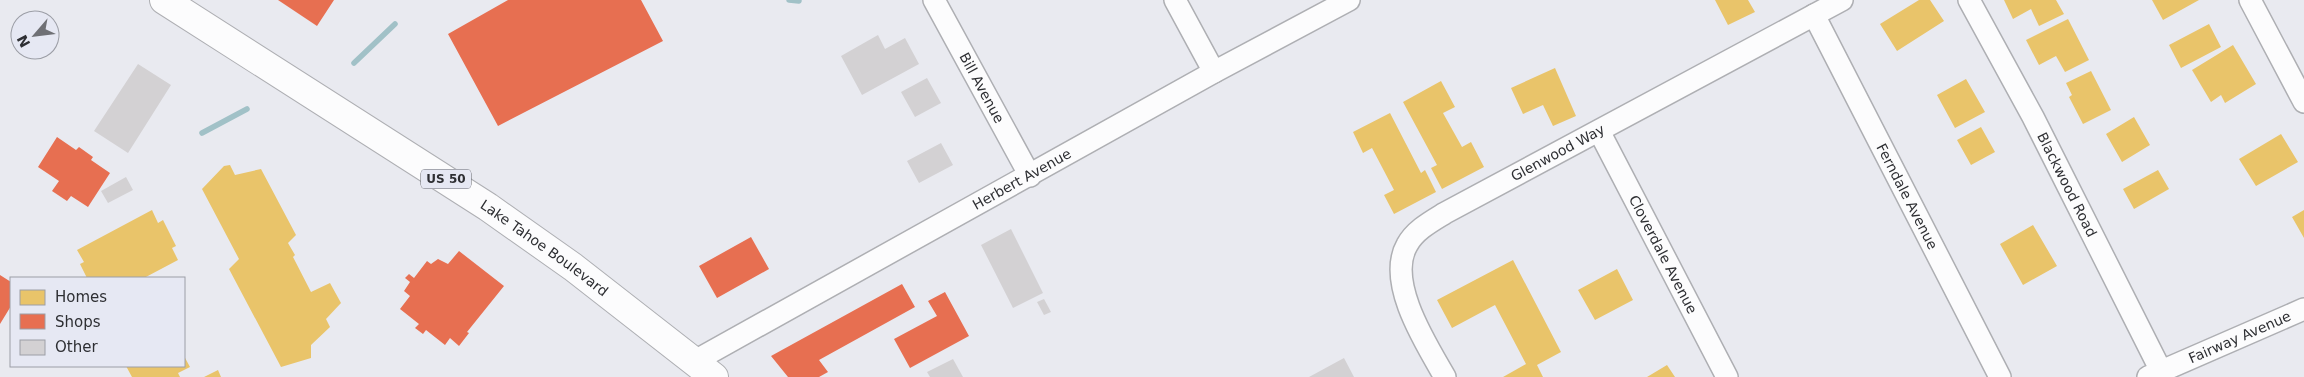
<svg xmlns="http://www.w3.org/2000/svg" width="2304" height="377" font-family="'DejaVu Sans',sans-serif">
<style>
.homes{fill:#e9c46a}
.shops{fill:#e76f51}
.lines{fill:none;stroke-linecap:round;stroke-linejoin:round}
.stream{stroke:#a1c1c7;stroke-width:5.5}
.building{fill:#d3d1d3}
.minor-casing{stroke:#aeafb3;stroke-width:24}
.highway-casing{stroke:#aeafb3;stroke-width:30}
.minor{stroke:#fcfcfd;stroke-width:21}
.highway{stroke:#fcfcfd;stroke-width:28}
.labels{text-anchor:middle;stroke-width:5;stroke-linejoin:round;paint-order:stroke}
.shield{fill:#e6e8f3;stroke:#65666d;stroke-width:1}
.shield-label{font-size:12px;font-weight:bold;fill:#2e2f33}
.street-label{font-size:14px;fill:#2e2f33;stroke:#e6e8f3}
</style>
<rect width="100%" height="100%" fill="#e9eaf0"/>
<!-- homes -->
<path class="homes" d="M 1715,0 L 1748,0 L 1755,12 L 1728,25 Z
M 1919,0 L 1930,0 L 1944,21 L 1897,51 L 1880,24 Z
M 2004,0 L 2056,0 L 2064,14 L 2039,26 L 2031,9 L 2013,19 Z
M 2152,0 L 2199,0 L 2163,20 Z
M 2068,19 L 2089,60 L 2065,72 L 2056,56 L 2039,65 L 2026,40 Z
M 2209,24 L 2221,47 L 2181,68 L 2169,45 Z
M 2233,45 L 2256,84 L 2225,103 L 2221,95 L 2211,102 L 2192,70 Z
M 1555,68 L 1576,116 L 1553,126 L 1543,105 L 1523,114 L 1511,88 Z
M 2091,71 L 2111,110 L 2083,124 L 2069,97 L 2072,95 L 2066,83 Z
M 1966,79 L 1985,112 L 1955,128 L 1937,95 Z
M 1441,81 L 1455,107 L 1443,113 L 1462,147 L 1471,142 L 1484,167 L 1442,189 L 1431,168 L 1437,165 L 1403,102 Z
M 1390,113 L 1421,173 L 1425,170 L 1436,192 L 1394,214 L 1384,195 L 1394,190 L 1372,148 L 1363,153 L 1353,132 Z
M 2134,117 L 2150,145 L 2122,162 L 2106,134 Z
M 1981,127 L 1995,152 L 1971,165 L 1957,140 Z
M 2281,134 L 2298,162 L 2256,186 L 2239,159 Z
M 230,165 L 235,175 L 261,169 L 296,235 L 288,243 L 295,255 L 293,257 L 311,292 L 330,283 L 341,303 L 326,319 L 330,327 L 311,345 L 311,358 L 281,367 L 229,269 L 239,259 L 202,189 L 224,166 Z
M 2158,170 L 2169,189 L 2134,209 L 2123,189 Z
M 152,210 L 158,223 L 163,220 L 176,246 L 172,248 L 178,260 L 144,278 L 87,278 L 80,264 L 84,262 L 77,250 Z
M 2304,210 L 2304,238 L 2292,217 Z
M 2033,225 L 2057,266 L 2023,285 L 2000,244 Z
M 1513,260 L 1561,352 L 1537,365 L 1543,377 L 1503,377 L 1526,364 L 1495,305 L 1452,328 L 1437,300 Z
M 1617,269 L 1633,300 L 1595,320 L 1578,290 Z
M 184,356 L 190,367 L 178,373 L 180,377 L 132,377 L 126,366 L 184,366 Z
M 1667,365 L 1675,377 L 1647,377 Z
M 218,370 L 221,377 L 204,377 Z"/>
<!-- shops -->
<path class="shops" d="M 278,0 L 334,0 L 317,26 Z
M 508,0 L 641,0 L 663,41 L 498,126 L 448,34 Z
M 57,137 L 76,150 L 79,147 L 93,157 L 91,160 L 110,173 L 88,207 L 71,196 L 67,201 L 52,191 L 59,181 L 38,167 Z
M 751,237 L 769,269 L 717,298 L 699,266 Z
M 459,251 L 504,286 L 467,332 L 469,333 L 459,346 L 450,338 L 445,345 L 426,330 L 423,334 L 415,328 L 419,324 L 400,309 L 410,296 L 404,291 L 410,282 L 405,278 L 409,274 L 414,278 L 427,261 L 431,264 L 438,259 L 448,264 Z
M 0,275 L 11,282 L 11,306 L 0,324 Z
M 902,284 L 915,307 L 819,360 L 828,372 L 819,377 L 788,377 L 771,356 Z
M 945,292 L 969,336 L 910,368 L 894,339 L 937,316 L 928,301 Z"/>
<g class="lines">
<!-- stream -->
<path class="stream" d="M 789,0 L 799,1
M 354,63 L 395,24
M 202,133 L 247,109"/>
</g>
<!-- building -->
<path class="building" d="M 878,35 L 885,49 L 905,38 L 919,64 L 862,95 L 841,56 Z
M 138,64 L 171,85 L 128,153 L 94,131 Z
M 927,78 L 941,103 L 915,117 L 901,92 Z
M 941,143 L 953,165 L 919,183 L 907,161 Z
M 126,177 L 133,190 L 108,203 L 101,191 Z
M 1011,229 L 1043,293 L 1013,308 L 981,245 Z
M 1044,299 L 1051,312 L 1044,315 L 1037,302 Z
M 1344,358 L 1354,377 L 1309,377 Z
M 953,359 L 963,377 L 930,377 L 927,372 Z"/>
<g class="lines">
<!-- minor casing -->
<g class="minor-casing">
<g id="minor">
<path id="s1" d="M 934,0 L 1030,176"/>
<path d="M 1175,0 L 1214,72"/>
<path id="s2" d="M 1969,0 L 2033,117 L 2161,371"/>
<path d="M 2250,0 L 2304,102"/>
<path id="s3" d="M 1814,15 L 2000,377"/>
<path id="s4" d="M 1599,131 L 1727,377"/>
<path id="s5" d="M 695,361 L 1214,72 L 1349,0"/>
<path id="s6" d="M 1445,377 C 1426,344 1386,282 1407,245 C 1415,230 1432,221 1445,213 L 1842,0"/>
<path id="s7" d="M 2148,377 L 2304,309"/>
</g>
</g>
<!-- highway casing -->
<g class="highway-casing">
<g id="highway">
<path id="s8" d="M 164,0 L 488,207 L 573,267 L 714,377"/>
</g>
</g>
<!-- minor -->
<use href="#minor" class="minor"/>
<!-- highway -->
<use href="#highway" class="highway"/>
</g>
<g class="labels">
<!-- shield labels -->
<rect class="shield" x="421" y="169.5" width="50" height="19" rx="4"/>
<g class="shield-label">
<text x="446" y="183">US 50</text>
</g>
<!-- street labels -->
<g class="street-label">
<text dy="5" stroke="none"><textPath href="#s1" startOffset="100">Bill Avenue</textPath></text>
<text dy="5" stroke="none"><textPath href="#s6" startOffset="321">Glenwood Way</textPath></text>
<text dy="5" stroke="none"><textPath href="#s5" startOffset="374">Herbert Avenue</textPath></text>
<text dy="5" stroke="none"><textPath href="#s2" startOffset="209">Blackwood Road</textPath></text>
<text dy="5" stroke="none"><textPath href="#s3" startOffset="204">Ferndale Avenue</textPath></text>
<text dy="5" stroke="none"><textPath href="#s8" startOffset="454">Lake Tahoe Boulevard</textPath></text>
<text dy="5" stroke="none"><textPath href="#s4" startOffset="139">Cloverdale Avenue</textPath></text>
<text dy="5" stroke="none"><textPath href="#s7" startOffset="100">Fairway Avenue</textPath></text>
</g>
</g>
<!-- legend -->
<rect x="10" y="277" width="175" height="90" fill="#e6e8f3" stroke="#9c9ea6"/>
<rect x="20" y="290" width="25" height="15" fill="#e9c46a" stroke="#9c9ea6"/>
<text x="55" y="302" font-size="15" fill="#2e2f33">Homes</text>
<rect x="20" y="314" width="25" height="15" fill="#e76f51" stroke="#9c9ea6"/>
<text x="55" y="327" font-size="15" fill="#2e2f33">Shops</text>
<rect x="20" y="340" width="25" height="15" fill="#d3d1d3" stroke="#9c9ea6"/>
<text x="55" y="352" font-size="15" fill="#2e2f33">Other</text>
<!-- north arrow -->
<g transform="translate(35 35) rotate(242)"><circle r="24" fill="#e6e8f3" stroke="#9c9ea6"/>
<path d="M0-4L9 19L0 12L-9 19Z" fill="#6f7075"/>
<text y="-8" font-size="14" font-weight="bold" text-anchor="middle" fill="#2e2f33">N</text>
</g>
</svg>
